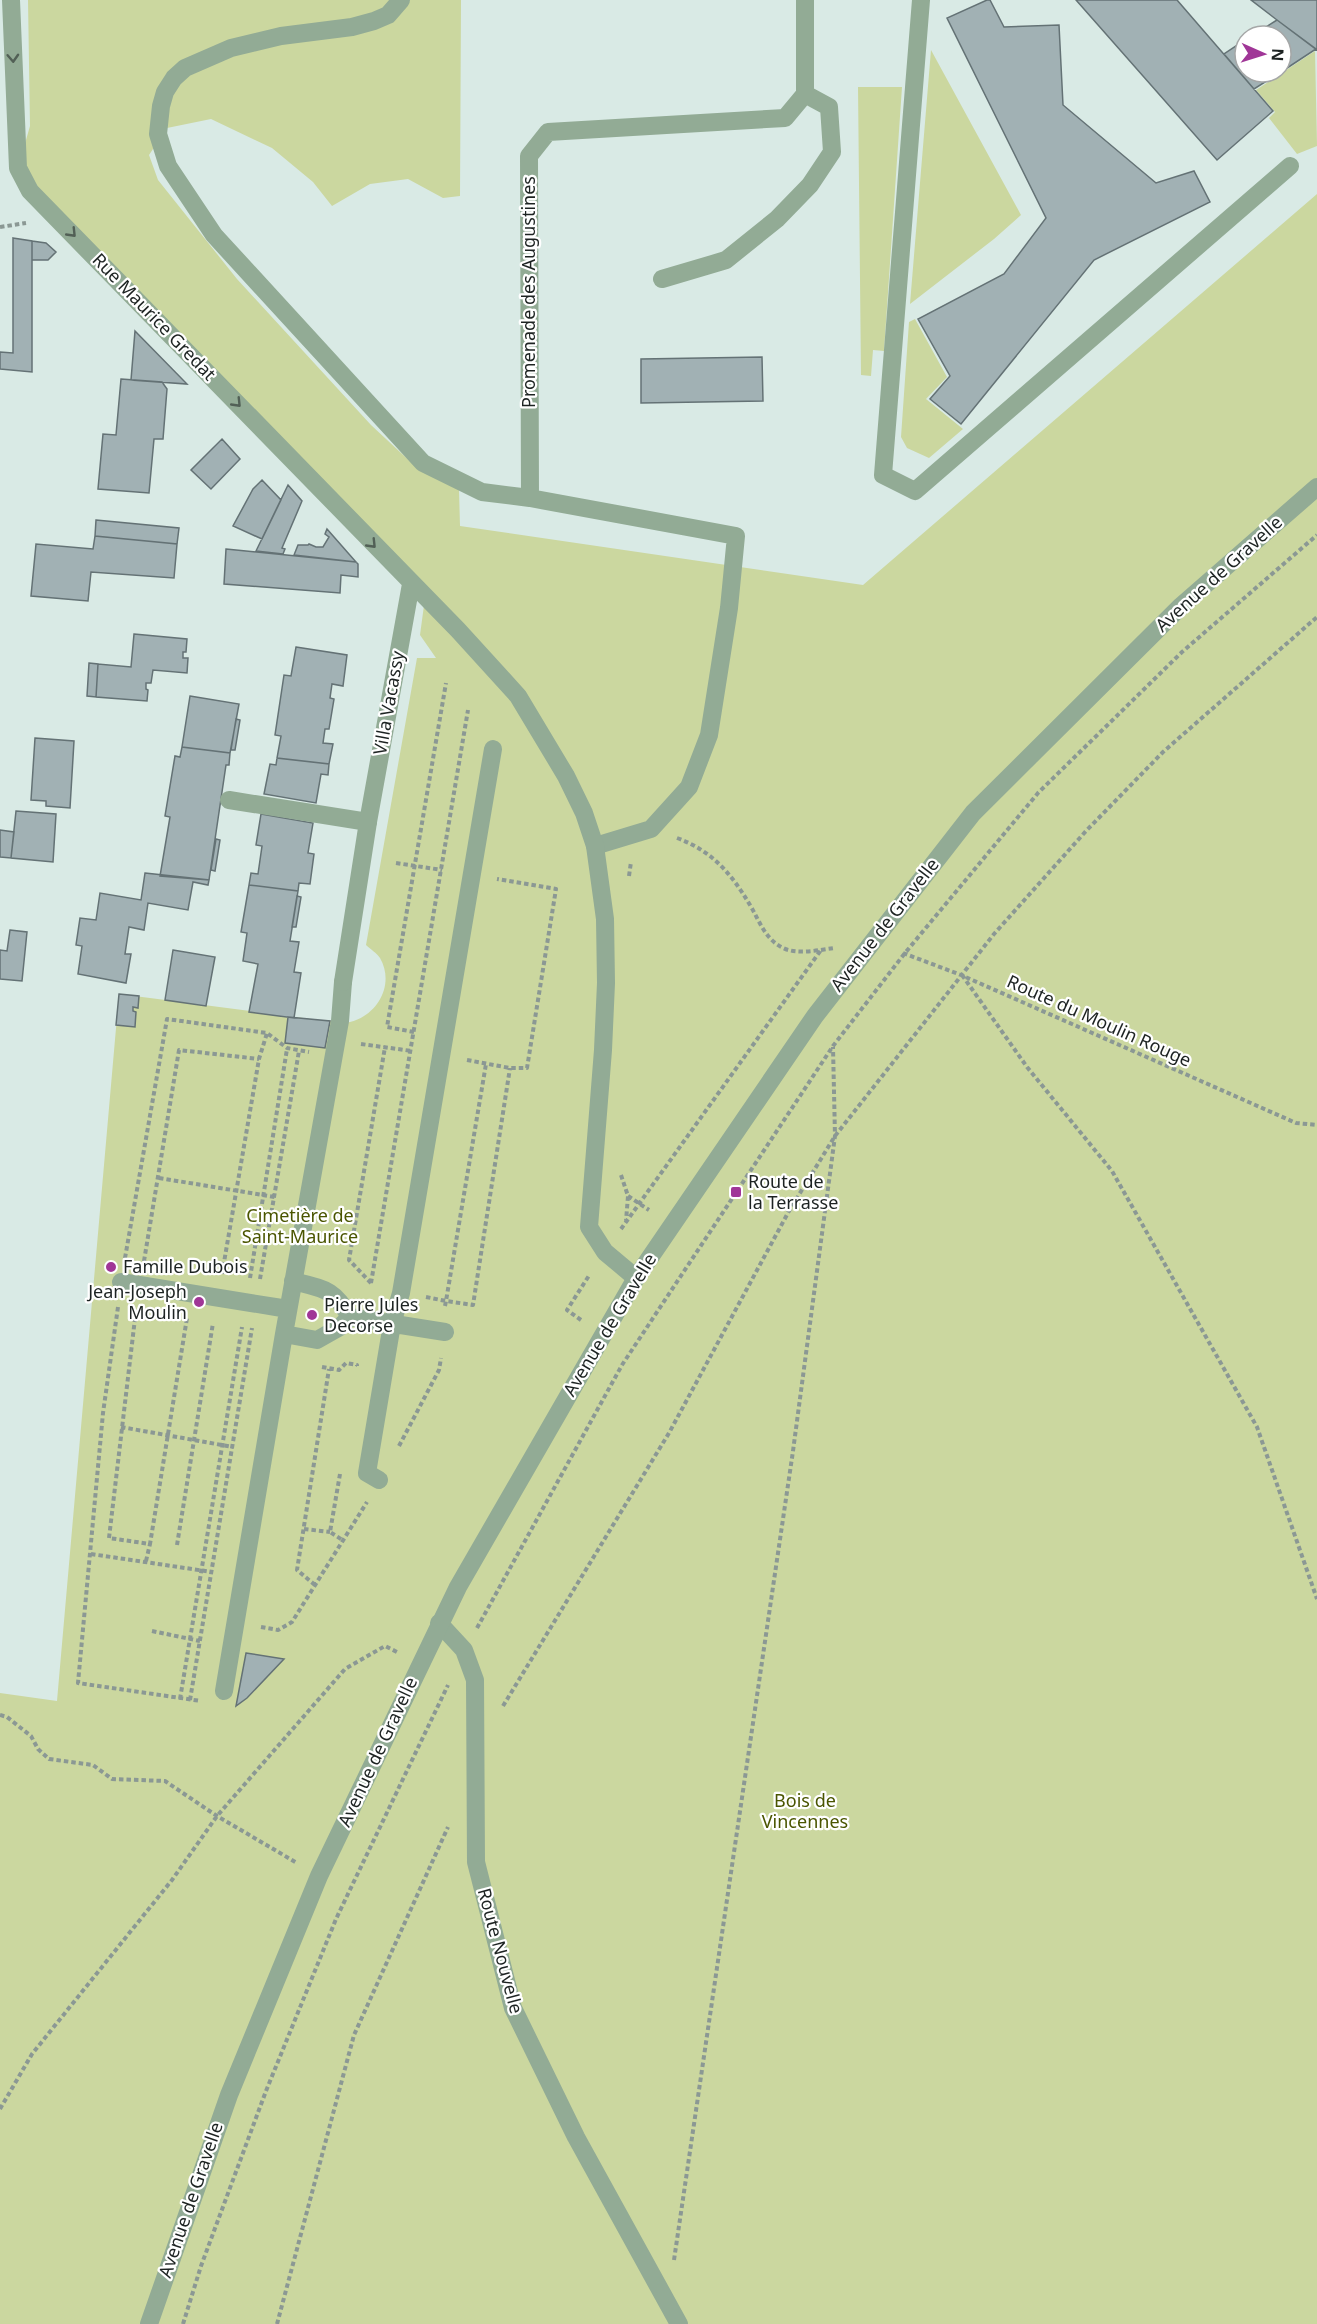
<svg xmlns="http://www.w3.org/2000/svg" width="1317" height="2324" font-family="'Noto Sans',sans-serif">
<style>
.green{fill:#cbd79f}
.building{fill:#a1b1b4;stroke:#647275;stroke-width:1.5}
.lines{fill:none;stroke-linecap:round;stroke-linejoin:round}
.path{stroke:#8b9894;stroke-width:4;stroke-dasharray:4.5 3;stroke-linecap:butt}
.service{stroke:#92ab95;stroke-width:18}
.minor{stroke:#92ab95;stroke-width:18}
.tertiary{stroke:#92ab95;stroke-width:18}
.oneway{stroke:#526056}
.poi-dot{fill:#a03697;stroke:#fff;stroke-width:2}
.labels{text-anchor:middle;stroke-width:4.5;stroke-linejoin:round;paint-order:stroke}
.street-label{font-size:18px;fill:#1d2322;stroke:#fff}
.poi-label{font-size:18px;fill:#1d2322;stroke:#fff;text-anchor:start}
.park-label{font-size:18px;fill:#4a5500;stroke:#fff}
</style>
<rect width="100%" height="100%" fill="#d9eae5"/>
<!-- green -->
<path class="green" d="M 28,0 L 461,0 L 460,196 L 443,198 L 408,179 L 370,184 L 332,206 L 313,182 L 272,148 L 211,119 L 167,128 L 149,155 L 158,180 L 237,279 L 371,425 L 415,466 L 459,489 L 460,526 L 863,585 L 1317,194 L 1317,2324 L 0,2324 L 0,1693 L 57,1701 L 119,994 L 326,1021 L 327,1020 C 333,1021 344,1024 350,1022 C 378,1015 395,984 380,958 C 377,953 370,949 366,945 L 417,658 L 436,658 L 420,635 L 425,598 L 18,168 L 30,126 Z
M 931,50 L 1021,215 L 994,239 L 910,304 Z
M 1315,51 L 1317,146 L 1297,154 L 1269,118 L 1275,112 L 1256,90 Z
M 858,87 L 902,87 L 884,351 L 873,350 L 871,376 L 861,375 Z
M 915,319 L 947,377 L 926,399 L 963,429 L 929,458 L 907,448 L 901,437 L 909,322 Z"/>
<!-- building -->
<path class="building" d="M 987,0 L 990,0 L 1004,27 L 1059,25 L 1063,105 L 1156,183 L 1194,171 L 1210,202 L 1094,260 L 961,424 L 930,399 L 950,376 L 918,319 L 1004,274 L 1046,218 L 947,18 Z
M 1076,0 L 1177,0 L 1273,111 L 1217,160 Z
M 1251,0 L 1317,0 L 1317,50 L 1277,20 Z
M 1277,20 L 1316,49 L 1281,72 L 1281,36 L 1252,36 Z
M 1245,40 L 1245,72 L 1281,72 L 1254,89 L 1224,54 Z
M 13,238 L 32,241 L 32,372 L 0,369 L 0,352 L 13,353 Z
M 32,241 L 46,243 L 56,252 L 48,260 L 32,260 Z
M 135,331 L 187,384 L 131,380 Z
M 762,357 L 763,401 L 641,403 L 641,359 Z
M 121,379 L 162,382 L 167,389 L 163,439 L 154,439 L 149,493 L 98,489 L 103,434 L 116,435 Z
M 222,439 L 240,459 L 211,489 L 191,470 Z
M 262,480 L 281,500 L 262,539 L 233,526 L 253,489 Z
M 288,485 L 302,501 L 282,548 L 285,549 L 283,554 L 256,551 Z
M 96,520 L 179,528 L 177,544 L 95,536 Z
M 327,529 L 356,562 L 294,555 L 298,545 L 308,545 L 309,544 L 316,547 L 323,547 L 329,537 L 325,534 Z
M 95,536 L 177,544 L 174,578 L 91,572 L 88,601 L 31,596 L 36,544 L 93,549 Z
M 226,549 L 356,562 L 358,564 L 358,577 L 341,575 L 340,593 L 224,584 Z
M 134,634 L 187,639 L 186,652 L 183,652 L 183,658 L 188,658 L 187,673 L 153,670 L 151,683 L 146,683 L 146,689 L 148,690 L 147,701 L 96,697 L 98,664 L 131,667 Z
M 296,647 L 347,655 L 343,686 L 332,684 L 330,698 L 334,699 L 329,729 L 325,729 L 323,743 L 333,744 L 329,764 L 277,758 L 281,736 L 275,735 L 284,675 L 291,676 Z
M 89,663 L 98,664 L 96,697 L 87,696 Z
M 190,696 L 239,704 L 230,753 L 182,747 Z
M 236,719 L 240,720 L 235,750 L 231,750 Z
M 35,738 L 74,741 L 70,808 L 46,806 L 46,801 L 31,800 Z
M 182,747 L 230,753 L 229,765 L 226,765 L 209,880 L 160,876 L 170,817 L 165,816 L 175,756 L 180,757 Z
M 277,758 L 329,764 L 328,775 L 321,774 L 316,803 L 264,794 L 270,764 L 276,765 Z
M 16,811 L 56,814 L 53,862 L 11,858 Z
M 261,814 L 313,823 L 308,853 L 314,854 L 310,884 L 299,883 L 298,891 L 249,885 L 251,873 L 258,874 L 262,846 L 256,845 Z
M 0,830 L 14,832 L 11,858 L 0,857 Z
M 216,839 L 220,840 L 215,871 L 211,870 Z
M 145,873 L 209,880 L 208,885 L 193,882 L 188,910 L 148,903 L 144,930 L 129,927 L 125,954 L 131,954 L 126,983 L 78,974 L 82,946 L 76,945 L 80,918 L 96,920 L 100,893 L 141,900 Z
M 249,885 L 298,891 L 290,941 L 299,942 L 294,972 L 301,973 L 294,1018 L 249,1012 L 258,964 L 243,961 L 247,933 L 241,932 Z
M 297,896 L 301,897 L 296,927 L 292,927 Z
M 10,930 L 27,932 L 22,981 L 0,979 L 0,950 L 7,951 Z
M 173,950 L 215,957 L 206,1006 L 165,1000 Z
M 119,994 L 139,996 L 138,1008 L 133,1007 L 133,1011 L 136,1012 L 135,1027 L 116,1025 Z
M 288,1017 L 330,1021 L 325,1048 L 285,1043 Z
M 246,1653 L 284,1659 L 247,1698 L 236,1706 Z"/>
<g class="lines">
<!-- path -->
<path class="path" d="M 0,227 L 26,223
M 677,838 C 712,851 731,873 750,905 C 760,922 765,939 783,948 C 797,955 819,950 834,948
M 396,863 L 442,870
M 629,876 L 631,862
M 903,953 L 961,975 L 1296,1123 L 1317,1125
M 962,975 L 1027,1067 L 1112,1171 L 1257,1427 L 1317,1599
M 414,1032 L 387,1027 L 446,683
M 361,1044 L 412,1051
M 467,1060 L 510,1068 L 527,1068 L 556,889 L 497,879
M 621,1175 L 628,1196 L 626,1221
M 159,1178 L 275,1197
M 628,1196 L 649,1210
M 621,1229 L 821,950
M 125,1258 L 167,1019 L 267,1033 L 287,1048 L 309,1052
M 144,1261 L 179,1050 L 259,1059
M 222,1274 L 259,1059 L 267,1033
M 250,1278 L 287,1049
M 260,1279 L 299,1051
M 371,1283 L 468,710
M 371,1283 L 349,1260 L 385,1047
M 426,1297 L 446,1301 L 486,1064
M 445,1306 L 446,1301 L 473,1305 L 510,1068
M 118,1307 L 103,1413 L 78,1683 L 201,1701
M 136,1310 L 109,1538 L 150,1544 L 187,1318
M 581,1320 L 567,1310 L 590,1274
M 322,1367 L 339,1370 L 346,1363 L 357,1365 L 357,1366
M 121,1427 L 233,1447
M 399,1446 L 439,1370 L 441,1358
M 340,1474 L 330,1532 L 344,1541
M 304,1529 L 330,1532
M 177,1545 L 213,1323
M 91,1554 L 212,1572
M 146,1561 L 150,1544
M 315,1585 L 297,1570 L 329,1369
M 261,1627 L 278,1630 L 292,1622 L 367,1502
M 477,1628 L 622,1365 L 833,1046 L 905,953 L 1038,793 L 1182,652 L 1317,535
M 152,1631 L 200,1641
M 180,1699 L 242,1327
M 190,1700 L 252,1328
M 503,1706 L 669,1433 L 789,1211 L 835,1136 L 994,934 L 1086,831 L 1163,752 L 1317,617
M 0,1715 L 7,1717 L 31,1736 L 38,1749 L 49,1759 L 93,1765 L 112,1779 L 165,1781 L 217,1816 L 297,1863
M 0,2109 L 32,2054 L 172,1880 L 217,1816 L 345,1669 L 385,1646 L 397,1652
M 674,2260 L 793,1451 L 835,1136 L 833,1047
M 183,2324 L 201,2266 L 266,2091 L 336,1919 L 448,1685
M 277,2324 L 354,2035 L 448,1827"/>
<!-- service -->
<path class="service" d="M 401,0 L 388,15 L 374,21 L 352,27 L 281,36 L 231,48 L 185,68 L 174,78 L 165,92 L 161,106 L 158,134 L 168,166 L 214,235 L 423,463 L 482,492 L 530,498 L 736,536 L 729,608 L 709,735 L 689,787 L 651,829 L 595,846
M 921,0 L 883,475 L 915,491 L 1290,166
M 662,279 L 726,260 L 777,219 L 810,185 L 832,152 L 829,107 L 805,94
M 530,498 L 529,156 L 548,132 L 785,118 L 805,94 L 805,0
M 229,800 L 368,822
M 293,1281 C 324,1289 333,1288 350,1317 L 445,1332
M 121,1282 L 288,1309
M 284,1334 L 317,1340 L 340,1327 L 350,1317
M 379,1480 L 367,1473 L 392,1324 L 401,1293 L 493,749
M 439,1623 L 464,1650 L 475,1680 L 476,1862 L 513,2008 L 576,2137 L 679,2324
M 224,1691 L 284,1334 L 340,1021 L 343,982"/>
<!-- minor -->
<path class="minor" d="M 11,0 L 18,168 L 30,191 L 458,630 L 518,696 L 566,776 L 584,813 L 595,846 L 605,919 L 606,983 L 603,1050 L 589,1227 L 605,1252 L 636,1278
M 343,982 L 368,822 L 411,584"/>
<!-- tertiary -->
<path class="tertiary" d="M 149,2324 L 229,2095 L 319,1876 L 458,1587 L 636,1278 L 815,1016 L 973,813 L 1181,606 L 1317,487"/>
</g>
<!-- one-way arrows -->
<defs><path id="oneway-chevron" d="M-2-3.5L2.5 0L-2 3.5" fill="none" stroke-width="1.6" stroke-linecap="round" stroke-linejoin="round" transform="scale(1.5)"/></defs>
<g class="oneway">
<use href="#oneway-chevron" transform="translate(13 58) rotate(87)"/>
<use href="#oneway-chevron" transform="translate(72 233) rotate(46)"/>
<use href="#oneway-chevron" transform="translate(237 403) rotate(46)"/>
<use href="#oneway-chevron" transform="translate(372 544) rotate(46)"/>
</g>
<!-- markers -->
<g class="poi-dot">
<rect x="730" y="1186" width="12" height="12" rx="3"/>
<circle cx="111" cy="1267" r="6"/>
<circle cx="199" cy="1302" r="6"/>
<circle cx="312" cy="1315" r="6"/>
</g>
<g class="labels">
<!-- street labels -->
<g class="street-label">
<text transform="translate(529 292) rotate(-90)" y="6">Promenade des Augustines</text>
<text transform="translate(154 317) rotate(46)" y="6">Rue Maurice Gredat</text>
<text transform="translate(1219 574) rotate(-42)" y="6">Avenue de Gravelle</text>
<text transform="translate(389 703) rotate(-80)" y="6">Villa Vacassy</text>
<text transform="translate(885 925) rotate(-52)" y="6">Avenue de Gravelle</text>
<text transform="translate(1099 1021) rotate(24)" y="6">Route du Moulin Rouge</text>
<text transform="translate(610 1325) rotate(-59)" y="6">Avenue de Gravelle</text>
<text transform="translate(378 1752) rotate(-65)" y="6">Avenue de Gravelle</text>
<text transform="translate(500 1951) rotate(75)" y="6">Route Nouvelle</text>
<text transform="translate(191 2200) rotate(-71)" y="6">Avenue de Gravelle</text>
</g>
<!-- poi labels -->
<g class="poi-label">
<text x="748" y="1188">Route de<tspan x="748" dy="21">la Terrasse</tspan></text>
<text x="123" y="1273">Famille Dubois</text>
<text x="187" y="1298" text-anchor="end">Jean-Joseph<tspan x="187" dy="21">Moulin</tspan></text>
<text x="324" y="1311">Pierre Jules<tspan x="324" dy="21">Decorse</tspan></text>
</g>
<!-- park labels -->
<g class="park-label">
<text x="300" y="1222">Cimetière de<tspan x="300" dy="21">Saint-Maurice</tspan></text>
<text x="805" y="1807">Bois de<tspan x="805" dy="21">Vincennes</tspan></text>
</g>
</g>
<!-- north arrow -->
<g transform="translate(1263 54) rotate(93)"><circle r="28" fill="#ffffff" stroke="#a5a7a7" stroke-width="1.5"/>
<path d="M0-4.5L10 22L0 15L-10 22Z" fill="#a03697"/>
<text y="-9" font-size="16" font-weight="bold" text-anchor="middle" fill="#1d2322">N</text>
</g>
</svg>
